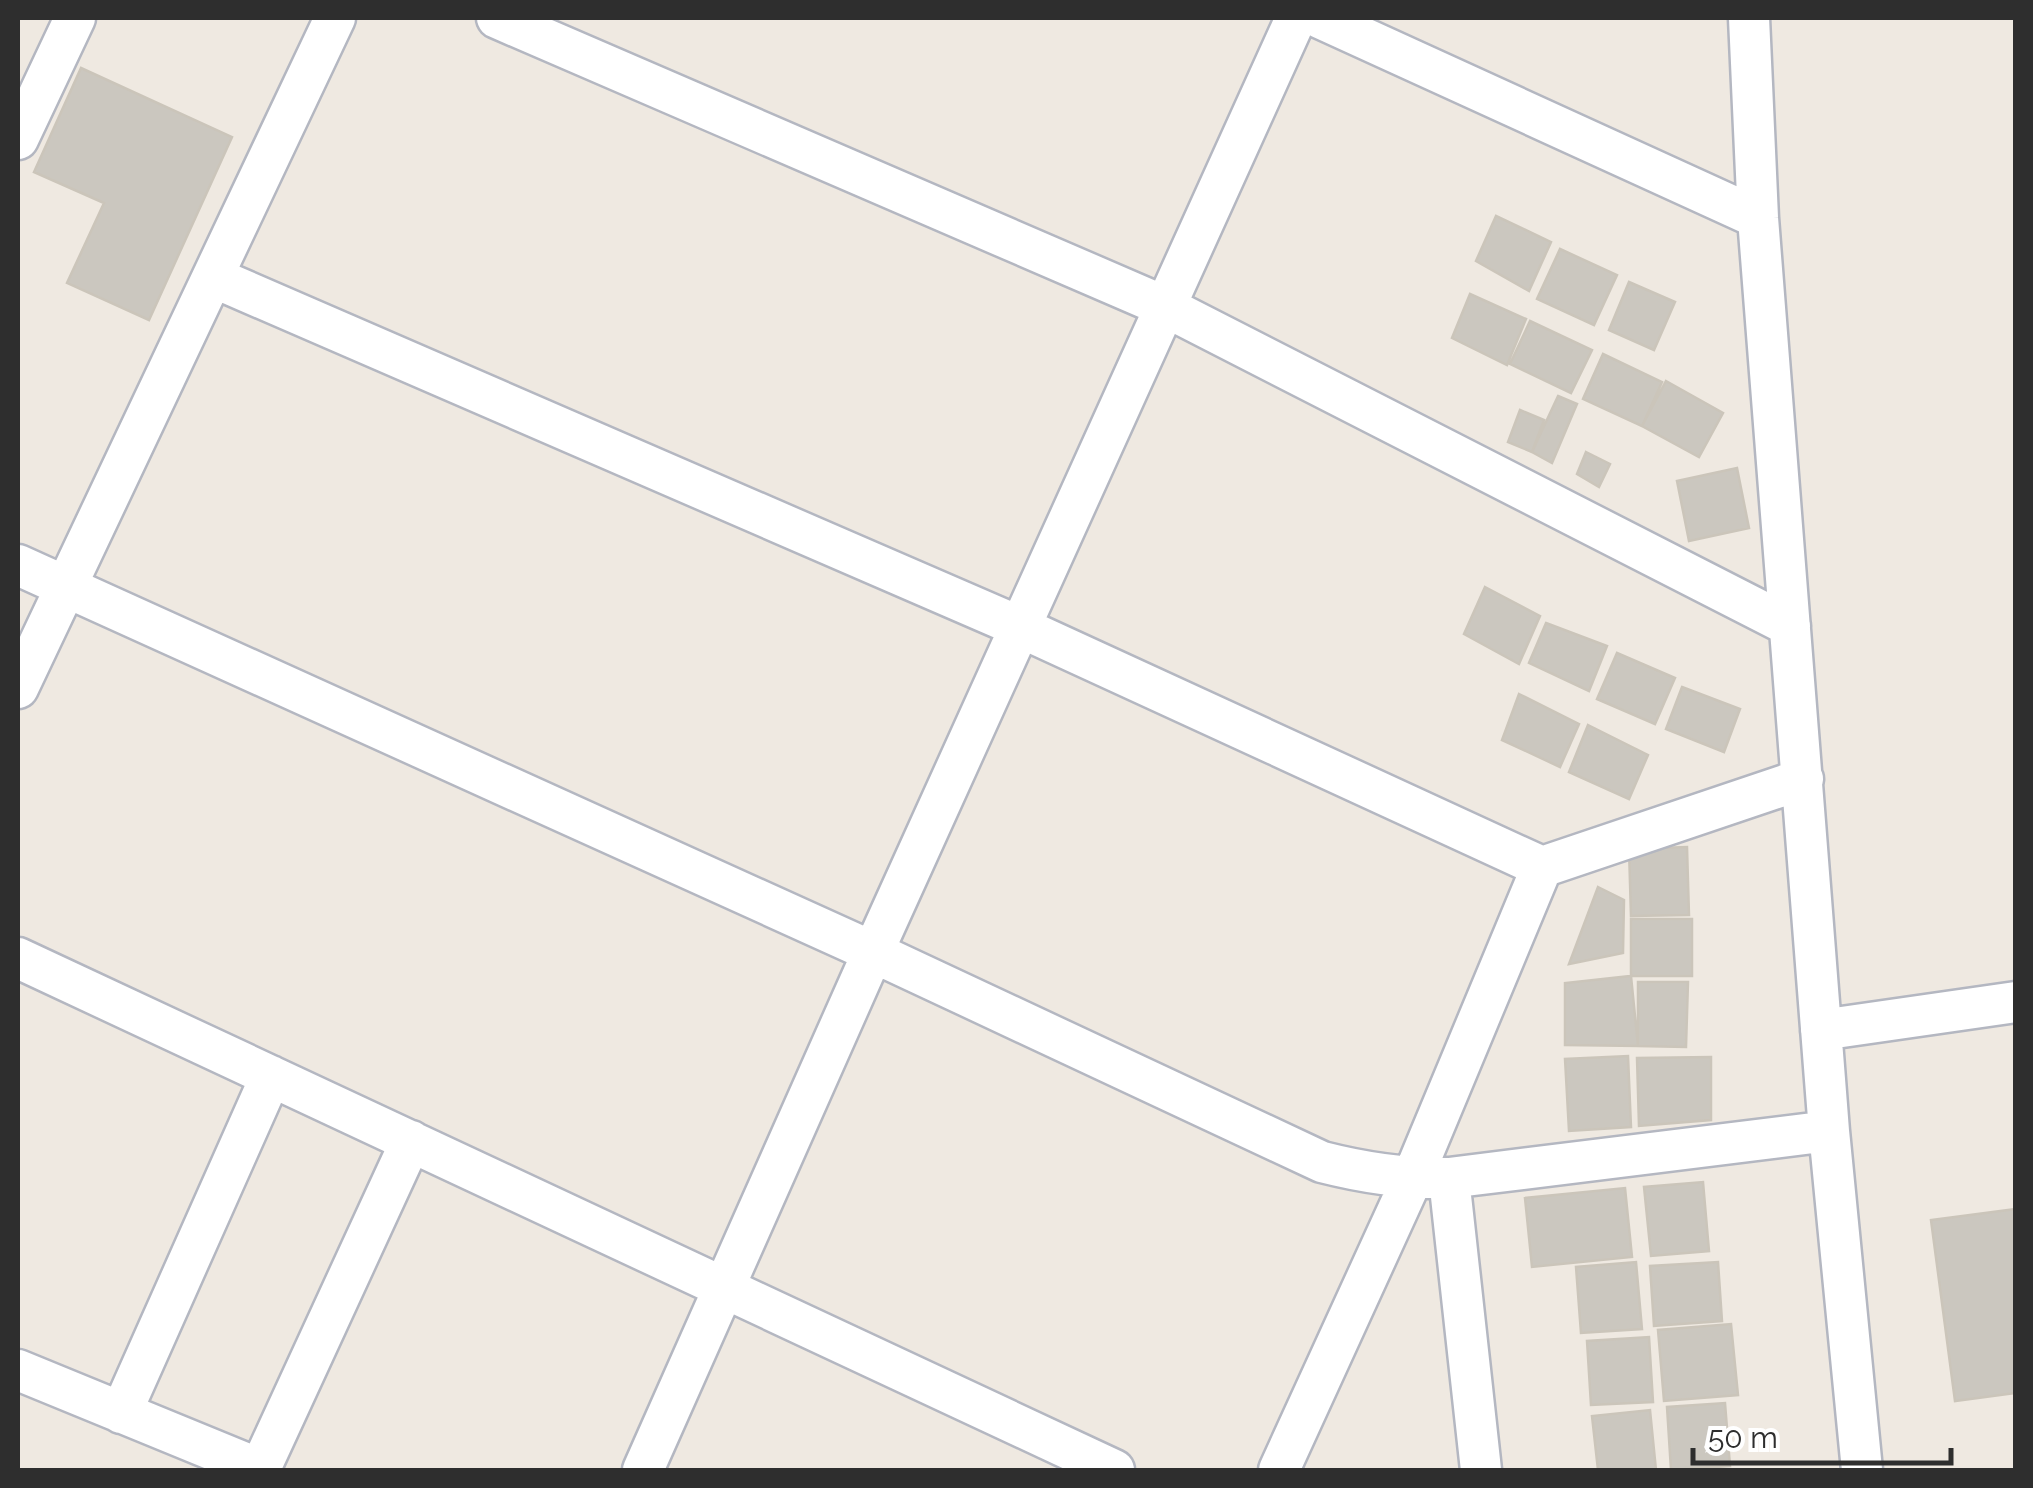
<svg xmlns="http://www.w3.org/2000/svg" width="2033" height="1488" font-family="Raleway,sans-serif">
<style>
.building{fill:#cbc7bf;stroke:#cbc5ba;stroke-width:2.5}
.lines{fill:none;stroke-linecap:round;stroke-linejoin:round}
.minor-casing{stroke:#b4b7c1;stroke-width:45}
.minor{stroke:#fff;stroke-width:40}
</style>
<rect width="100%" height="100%" fill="#efe9e1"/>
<!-- building -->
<path class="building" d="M 81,68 L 232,137 L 149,320 L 67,283 L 104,203 L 34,172 Z
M 1496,216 L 1551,242 L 1529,291 L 1476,261 Z
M 1560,249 L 1617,275 L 1594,325 L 1537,299 Z
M 1629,282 L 1675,302 L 1654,350 L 1609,330 Z
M 1470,294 L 1526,319 L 1507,365 L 1452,338 Z
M 1530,321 L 1592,350 L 1571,393 L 1510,364 Z
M 1603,354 L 1662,382 L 1642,426 L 1583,399 Z
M 1666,381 L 1723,413 L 1699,457 L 1642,426 Z
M 1558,396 L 1577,404 L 1552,463 L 1532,452 Z
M 1520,410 L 1544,420 L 1532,452 L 1508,442 Z
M 1586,452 L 1610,464 L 1599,487 L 1577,474 Z
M 1737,468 L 1749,528 L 1689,541 L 1677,481 Z
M 1485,587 L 1540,616 L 1519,664 L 1464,634 Z
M 1546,623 L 1607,646 L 1589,691 L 1529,663 Z
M 1617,653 L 1675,678 L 1655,724 L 1597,699 Z
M 1682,687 L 1740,709 L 1724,752 L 1666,729 Z
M 1519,694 L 1579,724 L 1560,767 L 1502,740 Z
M 1588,725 L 1648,755 L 1629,799 L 1569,772 Z
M 1687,847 L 1689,915 L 1631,916 L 1629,849 Z
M 1598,887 L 1624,900 L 1623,953 L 1569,964 Z
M 1631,919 L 1692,919 L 1692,976 L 1631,976 Z
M 1631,976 L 1638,1046 L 1565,1045 L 1565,983 Z
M 1638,982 L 1688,982 L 1686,1047 L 1638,1046 Z
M 1628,1056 L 1631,1127 L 1569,1131 L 1565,1059 Z
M 1711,1057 L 1711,1120 L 1639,1126 L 1637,1058 Z
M 1703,1182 L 1709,1251 L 1651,1256 L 1644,1187 Z
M 1625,1188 L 1632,1257 L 1532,1267 L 1525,1198 Z
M 2016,1209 L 2016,1393 L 1955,1401 L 1931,1220 Z
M 1636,1262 L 1642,1329 L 1581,1333 L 1576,1267 Z
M 1718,1262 L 1722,1321 L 1654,1326 L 1650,1266 Z
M 1731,1324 L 1738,1395 L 1664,1401 L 1658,1330 Z
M 1649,1337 L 1653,1402 L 1591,1405 L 1587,1341 Z
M 1725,1403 L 1730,1466 L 1671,1470 L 1667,1407 Z
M 1650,1410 L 1656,1470 L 1598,1470 L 1592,1416 Z"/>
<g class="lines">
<!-- minor casing -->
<g class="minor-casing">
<path id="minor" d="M 497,18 L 1166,307 L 1790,626
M 1320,18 L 1758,218
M 1749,18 L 1758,218 L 1829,1131 L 1862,1470
M 18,139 L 75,18
M 213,277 L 1020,627 L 1542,867 L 1803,779
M 18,565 L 873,952 L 1322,1162 C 1365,1173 1405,1179 1449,1178 L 1829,1131
M 18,688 L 335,18
M 18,958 L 1114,1470
M 1821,1030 L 2016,1002
M 1449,1178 L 1481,1470
M 18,1370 L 262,1470
M 121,1413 L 271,1076
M 260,1469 L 411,1141
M 643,1470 L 873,952 L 1296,18
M 1279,1470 L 1412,1179 L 1542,867"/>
</g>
<!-- minor -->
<use href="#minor" class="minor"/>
</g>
<!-- border -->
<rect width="2033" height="1488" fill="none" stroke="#2e2e2e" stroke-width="40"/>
<!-- scale -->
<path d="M1693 1448v15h258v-15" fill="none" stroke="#2e2e2e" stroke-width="5"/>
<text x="1708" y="1448" font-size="30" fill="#2e2e2e" stroke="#ffffff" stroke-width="8" paint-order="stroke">50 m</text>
</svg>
